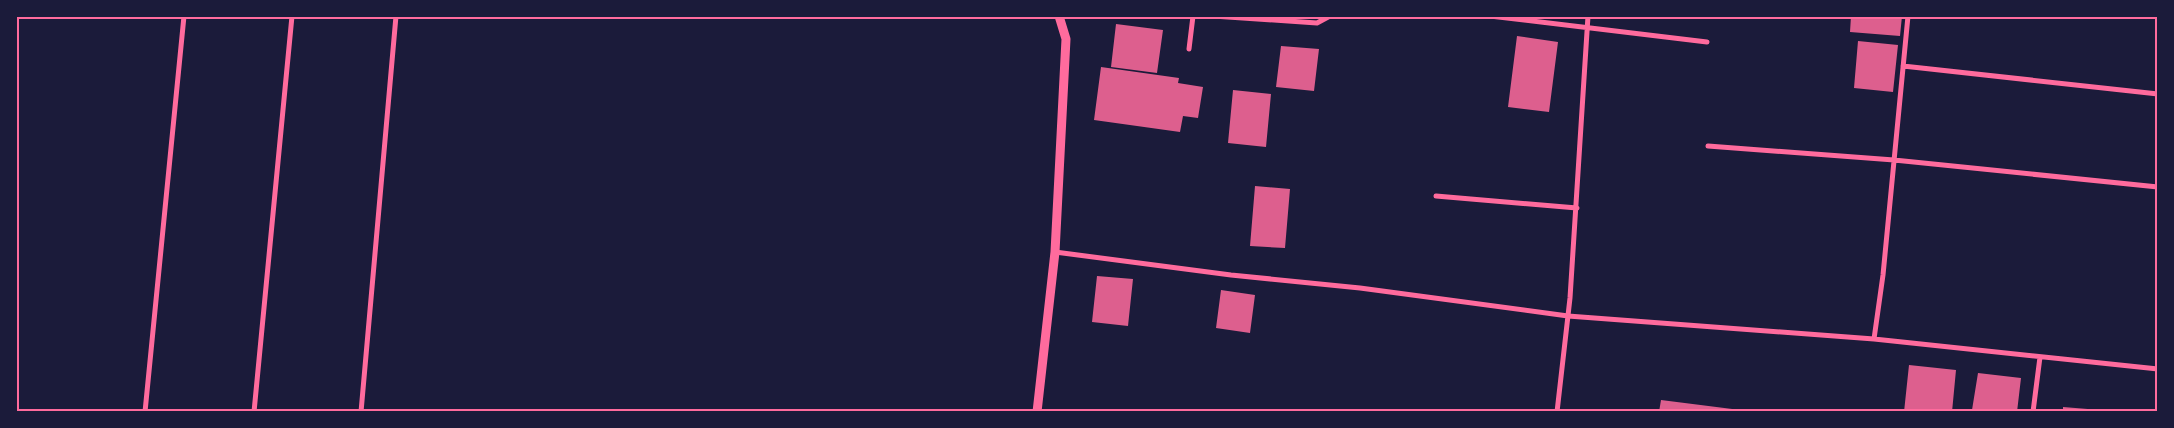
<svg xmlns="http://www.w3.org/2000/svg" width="2174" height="428" font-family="'Times New Roman',serif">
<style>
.building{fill:#dd5f8e}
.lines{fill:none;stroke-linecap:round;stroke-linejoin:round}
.minor{stroke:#ff6b9d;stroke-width:5}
.tertiary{stroke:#ff6b9d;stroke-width:9}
.neatline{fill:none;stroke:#ff6b9d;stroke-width:2}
</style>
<rect width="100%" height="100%" fill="#1b1b3a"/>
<!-- building -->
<path class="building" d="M 1851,16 L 1902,16 L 1900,36 L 1850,32 Z
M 1116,24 L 1163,30 L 1157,73 L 1111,67 Z
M 1517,36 L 1558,42 L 1549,112 L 1508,107 Z
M 1858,41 L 1898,45 L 1893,92 L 1854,88 Z
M 1281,46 L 1319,49 L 1314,91 L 1276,87 Z
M 1101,67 L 1179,78 L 1178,83 L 1203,87 L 1198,118 L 1183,116 L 1180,132 L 1094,120 Z
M 1233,90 L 1271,94 L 1266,147 L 1228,143 Z
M 1255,186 L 1290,189 L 1285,248 L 1250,246 Z
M 1097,276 L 1133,279 L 1128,326 L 1092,322 Z
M 1221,290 L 1255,295 L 1250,333 L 1216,328 Z
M 1909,365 L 1956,370 L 1952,412 L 1904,412 Z
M 1978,373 L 2021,378 L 2017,412 L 1972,410 Z
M 1661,400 L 1748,411 L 1748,412 L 1659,412 Z
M 2063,407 L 2100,410 L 2100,412 L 2063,412 Z"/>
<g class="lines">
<!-- minor -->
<path class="minor" d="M 1213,16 L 1317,23 L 1330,16
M 1490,16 L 1707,42
M 1189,49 L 1193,16
M 1903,66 L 2158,94
M 1708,146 L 1894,160 L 2158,187
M 1436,196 L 1577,208
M 1055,252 L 1231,275 L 1360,288 L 1568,316 L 1874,339 L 1883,275 L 1908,16
M 1874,339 L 2158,369
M 145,412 L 184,16
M 254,412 L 292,16
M 361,412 L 396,16
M 1557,412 L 1570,298 L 1588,16
M 2033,412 L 2040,357"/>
<!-- tertiary -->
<path class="tertiary" d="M 1037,412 L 1055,252 L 1066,39 L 1059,16"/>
</g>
<!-- border -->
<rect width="2174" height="428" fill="none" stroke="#1b1b3a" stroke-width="35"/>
<rect x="18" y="18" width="2138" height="392" class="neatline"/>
</svg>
